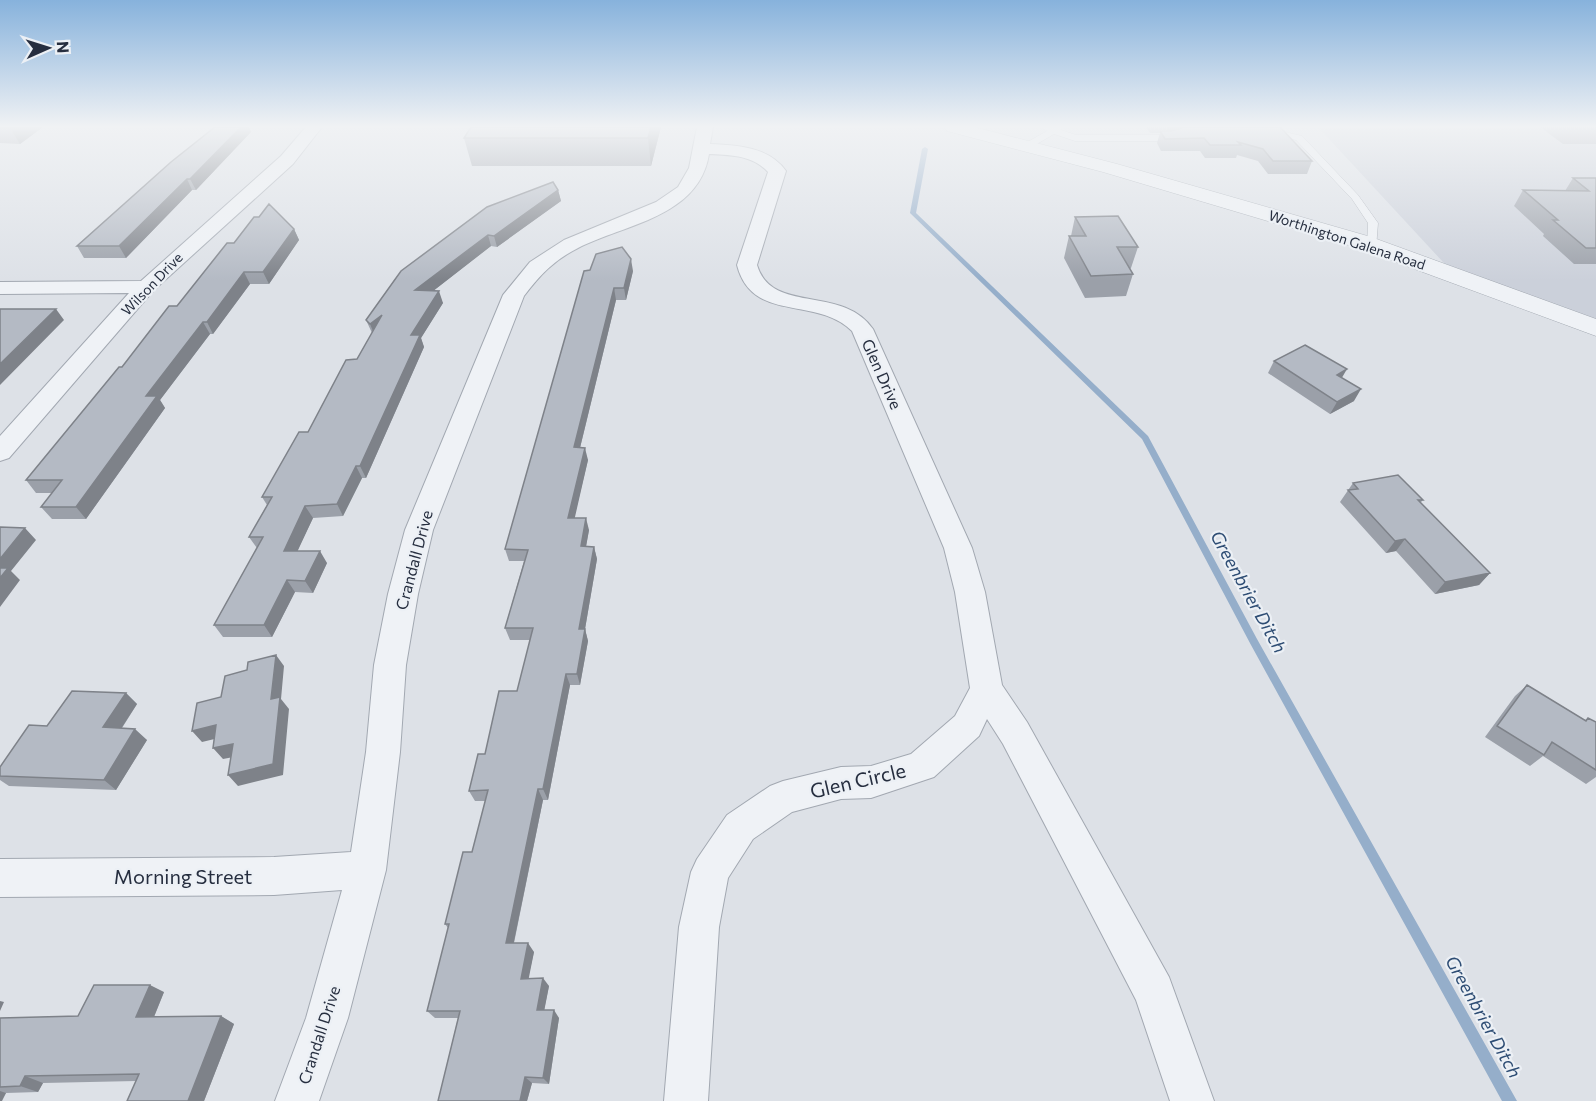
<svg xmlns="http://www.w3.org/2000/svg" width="1596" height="1101" font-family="Commissioner,sans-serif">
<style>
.built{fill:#cbd0da}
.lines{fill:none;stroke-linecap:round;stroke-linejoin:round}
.stream{fill:#95aeca;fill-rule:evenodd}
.service-casing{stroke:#a2a8b1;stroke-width:1}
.minor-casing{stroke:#a2a8b1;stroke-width:2}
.tertiary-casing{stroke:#a2a8b1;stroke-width:1}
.service{fill:#eff2f6;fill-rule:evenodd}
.minor{fill:#eff2f6;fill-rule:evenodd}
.tertiary{fill:#eff2f6;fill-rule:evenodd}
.wall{fill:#9ba0a9}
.shaded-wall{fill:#7e8289}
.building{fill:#b4bac4;stroke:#7e8289;stroke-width:1.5}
.labels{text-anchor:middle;stroke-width:4.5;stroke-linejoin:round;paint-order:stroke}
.far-street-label{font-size:14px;fill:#262e3f;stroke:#ecf0f5}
.street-label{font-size:16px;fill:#262e3f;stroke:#ecf0f5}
.water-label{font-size:18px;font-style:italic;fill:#2e4d74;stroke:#ecf0f5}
.near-street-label{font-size:20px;fill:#262e3f;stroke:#ecf0f5}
</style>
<rect width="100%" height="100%" fill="#dde1e7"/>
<!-- built -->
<path class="built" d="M 1318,127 L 1596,127 L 1596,328 L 1455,275 Z"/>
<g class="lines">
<!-- stream -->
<path class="stream" d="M 925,147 L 928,149 L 916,213 L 1148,436 L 1257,639 L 1517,1101 L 1502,1101 L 1251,645 L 1142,439 L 910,213 L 922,149 Z"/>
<!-- service casing -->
<g class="service-casing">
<path id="service" d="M 1040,127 L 1061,127 L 1061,130 L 1076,135 L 1166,135 L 1178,131 L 1182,134 L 1167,141 L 1075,141 L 1054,134 L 1030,148 L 1024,148 L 1024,144 L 1047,131 Z
M 1268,128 L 1302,136 L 1358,195 L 1378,223 L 1376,248 L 1367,246 L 1368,223 L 1352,199 L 1296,140 L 1265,133 L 1264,131 Z"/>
</g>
<!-- minor casing -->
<g class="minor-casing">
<path id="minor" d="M 306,127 L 322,127 L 293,164 L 153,291 L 9,458 L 0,461 L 0,436 L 129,293 L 0,294 L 0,282 L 141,281 L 281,156 Z
M 697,127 L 713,127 L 710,144 C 738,145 769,147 786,171 L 757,265 C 772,315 842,284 873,329 L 972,548 L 985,592 L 1002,685 L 1027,722 L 1169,977 L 1214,1101 L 1170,1101 L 1136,1000 L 1003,744 L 987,719 L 979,736 L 934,777 L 871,798 L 841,799 L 792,812 L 753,839 L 728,878 L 719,927 L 708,1101 L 664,1101 L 679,927 L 691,872 L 697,859 L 727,815 L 770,786 L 783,781 L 841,767 L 871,766 L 911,754 L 955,716 L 970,688 L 955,592 L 944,548 L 852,331 C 816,295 752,324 737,265 L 768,172 C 752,155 731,155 709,154 C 699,217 625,224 578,248 C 554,260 540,275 524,296 L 433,530 L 418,594 L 406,665 L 400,752 L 386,870 L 348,1018 L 319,1101 L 275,1101 L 306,1018 L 342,890 L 274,895 L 0,897 L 0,859 L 274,857 L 351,852 L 366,752 L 374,665 L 388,594 L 405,530 L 503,295 L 530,262 L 564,240 L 656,202 L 678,187 L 689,168 Z"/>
</g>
<!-- tertiary casing -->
<g class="tertiary-casing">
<path id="tertiary" d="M 945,127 L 974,127 L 1117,164 L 1371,237 L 1596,319 L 1596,336 L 1355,247 L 1103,172 L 947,131 Z"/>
</g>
<!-- service -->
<use href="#service" class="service"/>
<!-- minor -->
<use href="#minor" class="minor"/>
<!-- tertiary -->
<use href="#tertiary" class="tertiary"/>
</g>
<!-- wall -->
<path class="wall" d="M 0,127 L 43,127 L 20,144 L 0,143 Z
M 471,127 L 661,127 L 651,166 L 472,166 L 464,138 Z
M 1146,127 L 1280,127 L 1312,161 L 1307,174 L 1268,174 L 1258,161 L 1237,155 L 1236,158 L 1205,158 L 1200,151 L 1161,151 L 1157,143 L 1160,133 L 1150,133 Z
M 1540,127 L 1596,127 L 1596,144 L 1563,144 Z
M 251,132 L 196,190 L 192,190 L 126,258 L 84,258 L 77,246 Z
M 1573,178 L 1596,178 L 1596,264 L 1574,264 L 1543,236 L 1544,234 L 1514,206 L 1523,190 L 1565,191 Z
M 558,190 L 561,201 L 497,247 L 491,246 L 433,291 L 443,303 L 421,338 L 424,347 L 366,478 L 362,478 L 343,516 L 313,518 L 297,551 L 327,563 L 313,593 L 295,592 L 272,637 L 223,637 L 214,625 L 257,548 L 249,537 L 267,505 L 262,497 L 308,432 L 357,359 L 372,333 L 366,320 L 401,271 Z
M 1075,217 L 1138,247 L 1131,268 L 1130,269 L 1133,274 L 1126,296 L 1085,298 L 1064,258 L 1069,236 L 1071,236 Z
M 294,229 L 299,240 L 269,284 L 250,284 L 213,334 L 210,334 L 160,400 L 165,408 L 86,519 L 52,519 L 41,507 L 53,493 L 36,493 L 26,480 L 122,367 L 177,306 L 234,243 Z
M 584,271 L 633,271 L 626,300 L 616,300 L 580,448 L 588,460 L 574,518 L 589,530 L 586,546 L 594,547 L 597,559 L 585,629 L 588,641 L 580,685 L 570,685 L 548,800 L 543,800 L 514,943 L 534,952 L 528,978 L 549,986 L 544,1010 L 559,1018 L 549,1084 L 532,1083 L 527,1101 L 438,1101 L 458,1018 L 435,1018 L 427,1011 L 448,928 L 445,924 L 472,852 L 485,801 L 475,801 L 469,791 L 485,754 L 517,691 L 530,640 L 510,640 L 505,628 L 524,561 L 509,561 L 505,549 Z
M 1274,361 L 1342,378 L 1354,401 L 1330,414 L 1268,373 Z
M 1353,483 L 1423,500 L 1420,503 L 1490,573 L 1479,585 L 1435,594 L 1396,551 L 1386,553 L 1340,502 Z
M 1527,685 L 1585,720 L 1588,718 L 1596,722 L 1596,777 L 1586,784 L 1543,756 L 1530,766 L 1485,737 L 1515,696 Z
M 126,693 L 137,704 L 122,728 L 147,740 L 116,790 L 9,786 L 0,780 L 0,767 L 47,726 Z
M 164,992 L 154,1017 L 221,1016 L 234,1024 L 204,1101 L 127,1101 L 136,1081 L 43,1083 L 38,1092 L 6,1093 L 0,1101 L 0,1018 L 78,1016 Z"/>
<!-- shaded-wall -->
<path class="shaded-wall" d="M 12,127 L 43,127 L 20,144 L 10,128 Z
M 241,127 L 249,127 L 251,132 L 196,190 L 190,179 Z
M 651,127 L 661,127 L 651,166 L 648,138 Z
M 1168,127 L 1185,127 L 1166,133 Z
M 187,179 L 192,190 L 126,258 L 119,246 Z
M 558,190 L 561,201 L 497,247 L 494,236 Z
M 294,229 L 299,240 L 269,284 L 263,272 Z
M 488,235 L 491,246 L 419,302 L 415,290 Z
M 631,259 L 633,271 L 626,300 L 624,288 Z
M 244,272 L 250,284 L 213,334 L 207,322 Z
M 614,288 L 616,300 L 577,460 L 574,447 Z
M 439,291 L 443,303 L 421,338 L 424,347 L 366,478 L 360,466 L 411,335 Z
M 56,309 L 64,320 L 0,385 L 0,364 Z
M 382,315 L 375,336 L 370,324 Z
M 203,322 L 210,334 L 160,400 L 165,408 L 86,519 L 76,507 L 146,396 Z
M 1347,369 L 1340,381 L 1337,375 Z
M 1361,389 L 1354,401 L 1330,414 L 1337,402 Z
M 585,448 L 588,460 L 572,530 L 568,518 Z
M 356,466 L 362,478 L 343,516 L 337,504 Z
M 305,506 L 313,518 L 292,563 L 284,551 Z
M 586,518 L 589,530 L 584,558 L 581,546 Z
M 25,528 L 36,540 L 11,571 L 20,580 L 0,607 L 0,559 Z
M 1405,539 L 1396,551 L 1386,553 L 1395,541 Z
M 594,547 L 597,559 L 585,629 L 588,641 L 580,685 L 577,674 L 579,629 Z
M 320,551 L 327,563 L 313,593 L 305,581 Z
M 1490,573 L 1479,585 L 1435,594 L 1445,582 Z
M 287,580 L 295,592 L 272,637 L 264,625 Z
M 276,655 L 284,666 L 281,699 L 289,709 L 283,775 L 238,786 L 228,775 L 271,699 Z
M 566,674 L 570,685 L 548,800 L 543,789 Z
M 126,693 L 137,704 L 115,738 L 103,727 Z
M 216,725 L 227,736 L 202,742 L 192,731 Z
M 135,729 L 147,740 L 116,790 L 104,780 Z
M 233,744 L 244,755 L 223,759 L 213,748 Z
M 538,789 L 543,800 L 512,951 L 506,943 Z
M 528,943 L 534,952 L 527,987 L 521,979 Z
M 543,978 L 549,986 L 543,1017 L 537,1010 Z
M 150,985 L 164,992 L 151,1024 L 136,1017 Z
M 0,1001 L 4,1002 L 0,1011 Z
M 554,1010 L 559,1018 L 549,1084 L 543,1078 Z
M 221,1016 L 234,1024 L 204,1101 L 188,1101 Z
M 25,1076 L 43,1083 L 38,1092 L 20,1086 Z
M 525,1077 L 532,1083 L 527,1101 L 520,1101 Z
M 0,1091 L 6,1093 L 2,1101 L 0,1101 Z"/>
<!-- building -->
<path class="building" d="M 0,127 L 12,127 L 10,128 L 0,128 Z
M 215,127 L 241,127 L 190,179 L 187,179 L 119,246 L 77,246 L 171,162 Z
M 471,127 L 651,127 L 648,138 L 464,138 Z
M 1185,127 L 1280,127 L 1312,161 L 1273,161 L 1263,149 L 1238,142 L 1241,145 L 1210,145 L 1204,138 L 1165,139 L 1160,131 L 1171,131 Z
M 1573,178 L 1596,178 L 1596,248 L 1586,248 L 1553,220 L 1558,220 L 1523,190 L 1589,191 Z
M 553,182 L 558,190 L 494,236 L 488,235 L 415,290 L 439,291 L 411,335 L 420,335 L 360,466 L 356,466 L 337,504 L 305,506 L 284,551 L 320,551 L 305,581 L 287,580 L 264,625 L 214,625 L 263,537 L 249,537 L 272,497 L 262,497 L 299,432 L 308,432 L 346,360 L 357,359 L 382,315 L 370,324 L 366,320 L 401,271 L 487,207 Z
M 269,204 L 294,229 L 263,272 L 244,272 L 207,322 L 203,322 L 146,396 L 157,396 L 76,507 L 41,507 L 62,480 L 26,480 L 119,367 L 122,367 L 169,306 L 177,306 L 227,243 L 234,243 L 254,217 L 259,217 Z
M 1118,216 L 1138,247 L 1117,247 L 1133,274 L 1091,276 L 1069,236 L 1086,236 L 1075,217 Z
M 622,247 L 631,259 L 624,288 L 614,288 L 574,447 L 585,448 L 568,518 L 586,518 L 581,546 L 594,547 L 579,629 L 585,629 L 577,674 L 566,674 L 543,789 L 538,789 L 506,943 L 528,943 L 521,979 L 543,978 L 537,1010 L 554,1010 L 543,1078 L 525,1077 L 520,1101 L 438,1101 L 460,1011 L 427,1011 L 449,924 L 445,924 L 463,852 L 472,852 L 488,790 L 469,791 L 478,754 L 485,754 L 499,691 L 517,691 L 533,628 L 505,628 L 528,550 L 505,549 L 584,271 L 590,270 L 596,254 Z
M 0,309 L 56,309 L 0,364 Z
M 1305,345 L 1347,369 L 1337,375 L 1361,389 L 1337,402 L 1274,361 Z
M 1398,475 L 1423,500 L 1418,500 L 1490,573 L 1445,582 L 1405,539 L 1395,541 L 1348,490 L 1358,489 L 1353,483 Z
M 0,527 L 25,528 L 0,559 Z
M 0,568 L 8,568 L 0,578 Z
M 276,655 L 271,699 L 280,697 L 273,764 L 228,775 L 233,744 L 213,748 L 216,725 L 192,731 L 197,703 L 221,697 L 225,676 L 247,670 L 248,662 Z
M 1527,685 L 1586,721 L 1588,718 L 1596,722 L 1596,770 L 1552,742 L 1544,755 L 1497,726 Z
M 72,691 L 126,693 L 103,727 L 135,729 L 104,780 L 0,776 L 0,767 L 29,725 L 47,726 Z
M 94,985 L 150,985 L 136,1017 L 221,1016 L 188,1101 L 127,1101 L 139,1074 L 25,1076 L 20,1086 L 0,1087 L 0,1018 L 78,1016 Z"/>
<!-- sky -->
<linearGradient id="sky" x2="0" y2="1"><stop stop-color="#87b2dc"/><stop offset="0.45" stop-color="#f0f2f4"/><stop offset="1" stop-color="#f0f2f4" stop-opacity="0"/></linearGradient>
<rect width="1596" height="281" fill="url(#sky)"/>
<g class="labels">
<!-- far-street labels -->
<g class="far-street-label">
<text transform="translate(1347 240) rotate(18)" y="5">Worthington Galena Road</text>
<text transform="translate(152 284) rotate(-46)" y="5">Wilson Drive</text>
</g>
<!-- street labels -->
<g class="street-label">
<text transform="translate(882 374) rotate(66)" y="6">Glen Drive</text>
<text transform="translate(414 560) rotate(-75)" y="6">Crandall Drive</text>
<text transform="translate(319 1035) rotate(-72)" y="6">Crandall Drive</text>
</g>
<!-- water labels -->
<g class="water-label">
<text transform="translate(1248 592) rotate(61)" y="6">Greenbrier Ditch</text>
<text transform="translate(1483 1017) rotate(61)" y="6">Greenbrier Ditch</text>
</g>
<!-- near-street labels -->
<g class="near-street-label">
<text transform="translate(858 781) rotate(-13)" y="7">Glen Circle</text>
<text x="183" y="884">Morning Street</text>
</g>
</g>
<!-- north arrow -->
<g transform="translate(48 48) rotate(87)" stroke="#ecf0f5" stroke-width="4.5" paint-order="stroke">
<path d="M0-4.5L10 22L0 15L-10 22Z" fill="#262e3f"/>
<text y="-9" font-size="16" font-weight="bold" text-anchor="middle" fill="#262e3f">N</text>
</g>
</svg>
